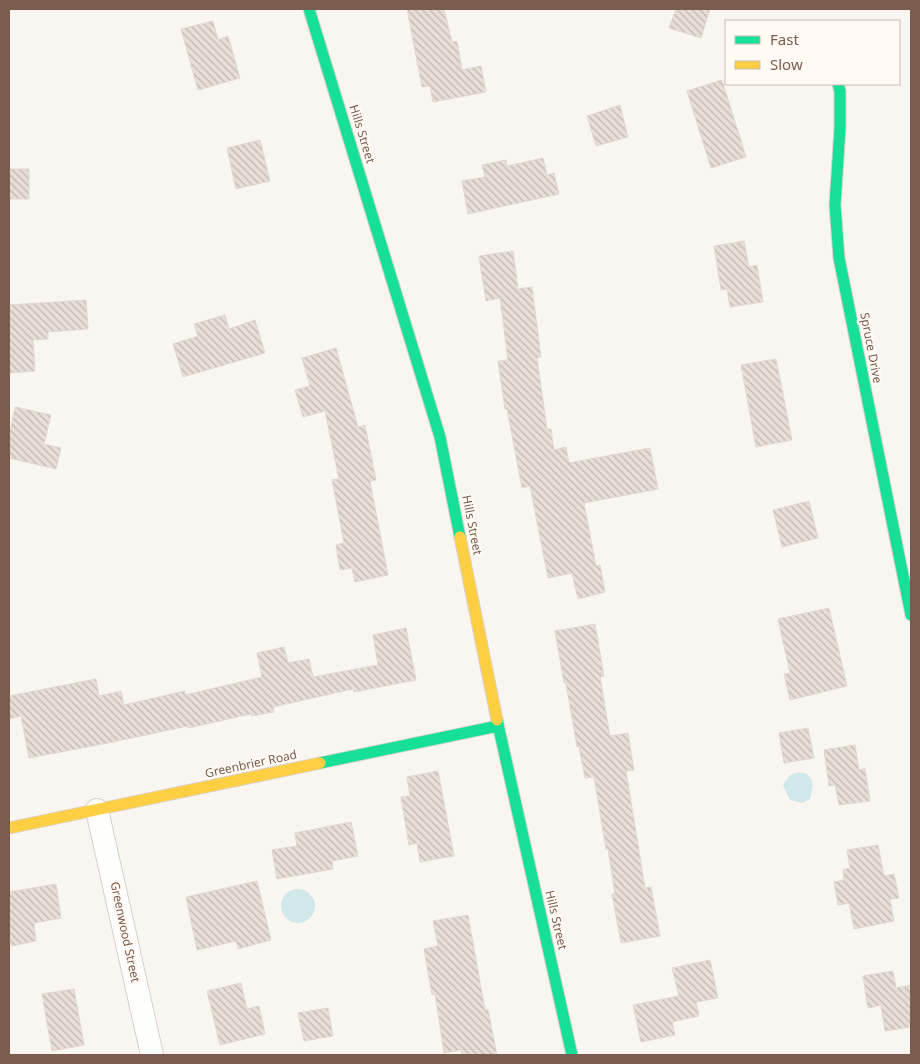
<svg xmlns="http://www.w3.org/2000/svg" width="920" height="1064" font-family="'Noto Sans',sans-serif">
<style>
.water{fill:#d0e8ea}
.building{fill:url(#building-back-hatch);stroke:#e2d8d2}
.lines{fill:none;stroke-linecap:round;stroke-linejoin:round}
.street-casing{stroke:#d7d1cb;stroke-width:24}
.fast-casing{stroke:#d9d2cb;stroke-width:13}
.slow-casing{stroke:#d9d2cb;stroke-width:13}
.street{stroke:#fefefd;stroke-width:22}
.fast{stroke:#16e098;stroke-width:11}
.slow{stroke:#ffcf43;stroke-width:11}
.labels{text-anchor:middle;stroke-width:4.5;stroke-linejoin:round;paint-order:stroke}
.street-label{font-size:12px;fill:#7a5c4d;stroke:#fffaf3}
</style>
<defs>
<pattern id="building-back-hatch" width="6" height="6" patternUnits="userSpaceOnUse" patternTransform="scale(1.25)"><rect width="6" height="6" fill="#e6ded7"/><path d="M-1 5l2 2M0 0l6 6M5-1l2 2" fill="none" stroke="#bfb7b1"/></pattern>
</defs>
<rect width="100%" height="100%" fill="#f9f5f0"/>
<!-- water -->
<path class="water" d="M 799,772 C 815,774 814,785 810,799 L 802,803 L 790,800 L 783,785 L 790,775 Z
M281 906a17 17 0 1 1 34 0a17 17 0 1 1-34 0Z"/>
<!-- building -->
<path class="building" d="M 407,9 L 444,9 L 452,42 L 457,41 L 462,70 L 481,66 L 486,92 L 433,102 L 430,86 L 422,87 Z
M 676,9 L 710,9 L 701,38 L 669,28 Z
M 213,21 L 218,40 L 228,36 L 240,78 L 198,90 L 181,29 Z
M 722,80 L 746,157 L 711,168 L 687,91 Z
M 620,105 L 628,137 L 596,146 L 587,116 Z
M 260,140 L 270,181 L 236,189 L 227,148 Z
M 543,158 L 547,175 L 554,173 L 559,194 L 468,214 L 462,181 L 485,177 L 482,165 L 506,160 L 507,166 Z
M 9,169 L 29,169 L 29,199 L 9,199 Z
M 744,241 L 749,267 L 757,265 L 763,302 L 730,307 L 727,289 L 721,290 L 714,246 Z
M 513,251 L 518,289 L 532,287 L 541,357 L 537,358 L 547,429 L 551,429 L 554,450 L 566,447 L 569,463 L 650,448 L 658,489 L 584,503 L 596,566 L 600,565 L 605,592 L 578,599 L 572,573 L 548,578 L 530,486 L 522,488 L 507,409 L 505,409 L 498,361 L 508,360 L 500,298 L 486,301 L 479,256 Z
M 86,300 L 88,329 L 48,332 L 48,339 L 33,340 L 35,371 L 9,373 L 9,305 Z
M 225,315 L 229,329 L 255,320 L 265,353 L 183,377 L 173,344 L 198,336 L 194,324 Z
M 336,348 L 358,427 L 365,425 L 376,480 L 370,481 L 388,575 L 355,582 L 352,568 L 340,570 L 336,545 L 344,543 L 332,480 L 339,479 L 325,411 L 303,417 L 295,390 L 310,386 L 302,358 Z
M 776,359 L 792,440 L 756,447 L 741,365 Z
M 15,407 L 51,415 L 44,444 L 61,448 L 56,469 L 9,458 L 9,436 Z
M 809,501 L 818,538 L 782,547 L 773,510 Z
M 829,608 L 847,686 L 790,700 L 784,674 L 790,673 L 778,619 Z
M 595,624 L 604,676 L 600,677 L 610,736 L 628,733 L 634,770 L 626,771 L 645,888 L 651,887 L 660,936 L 621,943 L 612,894 L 615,894 L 608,849 L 606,849 L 594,777 L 585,778 L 579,747 L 577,747 L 566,683 L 564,683 L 555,631 Z
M 406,628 L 416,680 L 354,692 L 353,689 L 273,707 L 274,712 L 252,716 L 251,714 L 188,728 L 188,726 L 108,743 L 29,758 L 21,716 L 9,719 L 9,696 L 96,679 L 99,696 L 121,691 L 124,705 L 185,691 L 185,695 L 262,677 L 257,653 L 284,647 L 288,663 L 309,659 L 313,677 L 378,665 L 373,635 Z
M 808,728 L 814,758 L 784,763 L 779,733 Z
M 855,745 L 859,770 L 865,768 L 870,801 L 839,805 L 835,785 L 829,786 L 824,750 Z
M 438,771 L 454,856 L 420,862 L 417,843 L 409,845 L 401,797 L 410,796 L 407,777 Z
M 351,822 L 358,856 L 332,861 L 333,869 L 277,879 L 272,850 L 297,846 L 295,833 Z
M 878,845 L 884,876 L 894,874 L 899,898 L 890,899 L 894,921 L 854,929 L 849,903 L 838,905 L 834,882 L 844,880 L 843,870 L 850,868 L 847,850 Z
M 257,881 L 271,940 L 238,949 L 236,941 L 197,950 L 186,897 Z
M 56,884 L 61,918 L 34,923 L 36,941 L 11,946 L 9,930 L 9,892 Z
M 468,915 L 485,1010 L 488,1009 L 497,1055 L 462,1055 L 461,1050 L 444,1053 L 435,994 L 432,995 L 424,949 L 438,946 L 433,921 Z
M 710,960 L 718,998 L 696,1002 L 699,1016 L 672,1022 L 675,1035 L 641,1042 L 633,1005 L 679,996 L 672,968 Z
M 893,971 L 896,988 L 911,985 L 911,1027 L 885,1031 L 881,1005 L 868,1008 L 863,976 Z
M 241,983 L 247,1009 L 259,1006 L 265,1034 L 220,1045 L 207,991 Z
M 74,989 L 84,1045 L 52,1051 L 42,994 Z
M 328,1008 L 333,1036 L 304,1041 L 298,1013 Z"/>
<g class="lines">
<!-- street casing -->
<g class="street-casing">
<path id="street" d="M 97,810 L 152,1055"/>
</g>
<!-- fast casing -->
<g class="fast-casing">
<path id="fast" d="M 309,9 L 440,437 L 460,537
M 838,84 L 840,91 L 840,128 L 835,205 L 839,258 L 911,615
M 497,720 L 572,1055
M 320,763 L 498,726"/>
</g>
<!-- slow casing -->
<g class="slow-casing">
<path id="slow" d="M 460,537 L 497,720
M 9,828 L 320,763"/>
</g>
<!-- street -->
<use href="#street" class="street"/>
<!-- fast -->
<use href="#fast" class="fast"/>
<!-- slow -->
<use href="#slow" class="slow"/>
</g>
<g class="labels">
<!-- street labels -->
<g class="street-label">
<text transform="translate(362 134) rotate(73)" y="4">Hills Street</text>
<text transform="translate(871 348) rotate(79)" y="4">Spruce Drive</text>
<text transform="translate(472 525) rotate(79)" y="4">Hills Street</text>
<text transform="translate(251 764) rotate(-12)" y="4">Greenbrier Road</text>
<text transform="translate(556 920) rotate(77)" y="4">Hills Street</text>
<text transform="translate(125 932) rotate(78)" y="4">Greenwood Street</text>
</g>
</g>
<!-- border -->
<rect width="920" height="1064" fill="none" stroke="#7a5c4d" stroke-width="20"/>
<!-- legend -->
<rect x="725" y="20" width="175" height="65" fill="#fffaf3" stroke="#cabbb1"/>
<rect x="735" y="36" width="25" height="8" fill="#16e098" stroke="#cabbb1"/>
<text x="770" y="45" font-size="15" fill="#7a5c4d">Fast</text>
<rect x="735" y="61" width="25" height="8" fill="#ffcf43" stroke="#cabbb1"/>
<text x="770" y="70" font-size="15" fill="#7a5c4d">Slow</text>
</svg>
